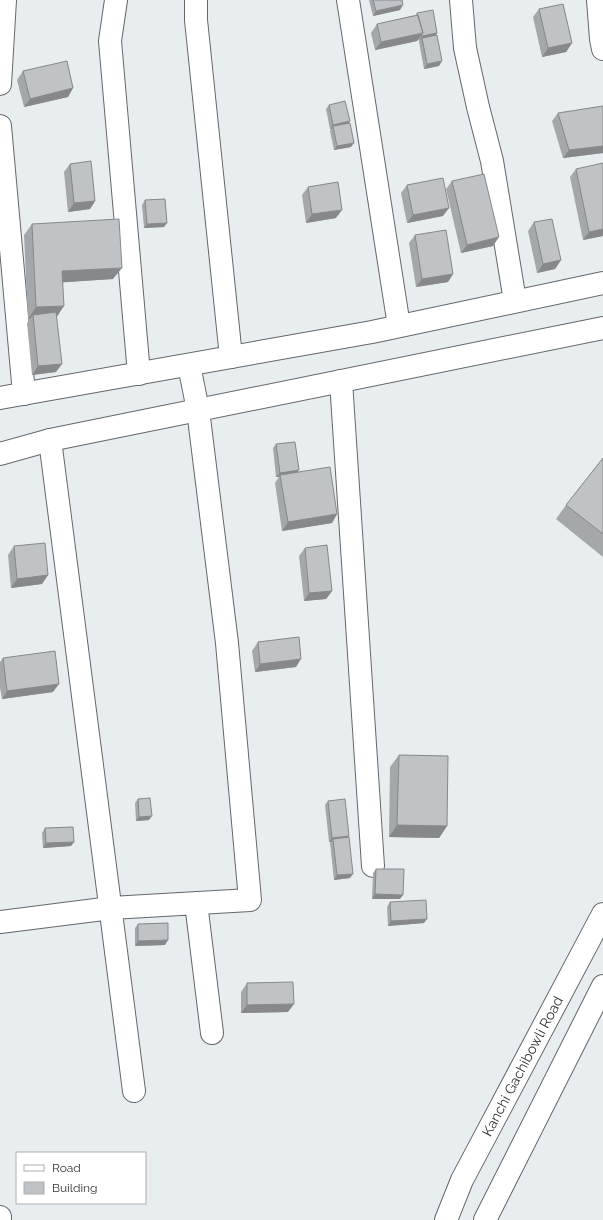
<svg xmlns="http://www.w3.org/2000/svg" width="603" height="1220" font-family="Raleway,sans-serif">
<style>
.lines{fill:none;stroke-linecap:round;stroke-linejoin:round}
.minor-casing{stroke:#63676a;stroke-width:24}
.tertiary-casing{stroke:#63676a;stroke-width:24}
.secondary-casing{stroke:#63676a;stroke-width:24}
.minor{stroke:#fff;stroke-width:22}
.tertiary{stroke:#fff;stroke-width:22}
.secondary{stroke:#fff;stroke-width:22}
.wall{fill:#a4a8aa}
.shaded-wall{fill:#86888b}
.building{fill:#bfc3c6;stroke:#86888b}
.labels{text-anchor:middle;stroke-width:3.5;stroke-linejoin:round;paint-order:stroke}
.street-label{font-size:14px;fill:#313334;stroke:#fff}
</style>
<rect width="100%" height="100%" fill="#e8edf0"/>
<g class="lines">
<!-- minor casing -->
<g class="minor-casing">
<path id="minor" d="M 116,0 L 110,41 L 139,374
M 196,0 L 196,20 L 231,357
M 348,0 L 399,326
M 461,0 L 465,48 L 478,107 L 492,161 L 515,301
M 598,0 L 601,39 L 603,49
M 0,84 L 5,0
M 0,126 L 24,394
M 341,381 L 373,866
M 50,440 L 134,1091
M 196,903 L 212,1033
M 0,922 L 111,908 L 250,900 L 227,643 L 198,410 L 189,365
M 0,1217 L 0,1220"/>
</g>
<!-- tertiary casing -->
<g class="tertiary-casing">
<path id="tertiary" d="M 0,398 L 372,332 L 603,283
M 0,454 L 50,440 L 603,328"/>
</g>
<!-- secondary casing -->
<g class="secondary-casing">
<g id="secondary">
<path id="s1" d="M 446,1220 L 462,1180 L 603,914"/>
<path d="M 485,1220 L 603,986"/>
</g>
</g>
<!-- minor -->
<use href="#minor" class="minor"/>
<!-- tertiary -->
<use href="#tertiary" class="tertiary"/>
<!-- secondary -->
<use href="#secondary" class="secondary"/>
</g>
<!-- wall -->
<path class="wall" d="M 369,0 L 402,0 L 400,10 L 373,16 Z
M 539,9 L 572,43 L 566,52 L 542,57 L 533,17 Z
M 417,13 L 437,33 L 436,35 L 439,66 L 424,69 L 419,42 L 420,40 L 419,41 L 418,39 L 417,41 L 375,50 L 371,33 L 377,24 L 416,15 Z
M 23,71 L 73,88 L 68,97 L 24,107 L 17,80 Z
M 329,105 L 348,123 L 351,147 L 334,150 L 330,131 L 331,129 L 330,129 L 326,109 Z
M 603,106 L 603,153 L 563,158 L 552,121 L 558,113 Z
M 70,164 L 95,201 L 90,209 L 68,212 L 64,172 Z
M 576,169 L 603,236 L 583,240 L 570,177 Z
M 452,181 L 493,246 L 461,253 L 446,189 Z
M 407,185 L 443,216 L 407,223 L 401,193 Z
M 308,187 L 336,218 L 306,223 L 302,195 Z
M 145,200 L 164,227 L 144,228 L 142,205 Z
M 534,222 L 561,260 L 555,269 L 537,273 L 528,231 Z
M 32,224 L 113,279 L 63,282 L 56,317 L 56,372 L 32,375 L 27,323 L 30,319 L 28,319 L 24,235 Z
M 415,235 L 453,274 L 448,282 L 416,287 L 409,243 Z
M 276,444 L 298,472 L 337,514 L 332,523 L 282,531 L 275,483 L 279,477 L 276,477 L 273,448 Z
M 603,458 L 603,557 L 556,519 L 566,505 Z
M 14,546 L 48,575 L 42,584 L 11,588 L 8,555 Z
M 305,548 L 332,591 L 326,599 L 304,601 L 299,556 Z
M 258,642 L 296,667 L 255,672 L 252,651 Z
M 3,658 L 53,692 L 2,699 L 0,688 L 0,662 Z
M 399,755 L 447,826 L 439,838 L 389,837 L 390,767 Z
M 138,799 L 149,820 L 136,821 L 135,803 Z
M 328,801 L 349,836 L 348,837 L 350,878 L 334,880 L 330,843 L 331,842 L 329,842 L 325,805 Z
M 45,828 L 74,842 L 71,846 L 43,848 L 42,833 Z
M 376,869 L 400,899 L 372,899 L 373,873 Z
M 390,902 L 424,923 L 388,926 L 387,907 Z
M 138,924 L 165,945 L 135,946 L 135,928 Z
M 247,983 L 288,1012 L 241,1013 L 241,992 Z"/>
<!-- shaded-wall -->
<path class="shaded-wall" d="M 403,5 L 400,10 L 373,16 L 376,11 Z
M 423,33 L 417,41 L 375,50 L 381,42 Z
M 437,33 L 434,38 L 422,38 L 419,41 L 422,36 Z
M 572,43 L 566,52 L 542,57 L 548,48 Z
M 442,61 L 439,66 L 424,69 L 427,64 Z
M 73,88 L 68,97 L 24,107 L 30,99 Z
M 350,121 L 347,126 L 333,126 L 331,129 L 330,129 L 333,125 Z
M 354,143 L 351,147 L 334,150 L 337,146 Z
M 603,146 L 603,153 L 563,158 L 569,150 Z
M 95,201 L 90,209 L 68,212 L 74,203 Z
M 449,208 L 443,216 L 407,223 L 413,215 Z
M 342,210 L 336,218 L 306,223 L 312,214 Z
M 167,223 L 164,227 L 144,228 L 147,224 Z
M 603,229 L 603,236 L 583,240 L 589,232 Z
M 499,237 L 493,246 L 461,253 L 467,245 Z
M 561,260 L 555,269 L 537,273 L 543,264 Z
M 122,268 L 113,279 L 54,283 L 62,271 Z
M 453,274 L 448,282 L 416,287 L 422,279 Z
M 64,306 L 56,318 L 33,315 L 30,319 L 28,319 L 36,307 Z
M 62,364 L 56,372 L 32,375 L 38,366 Z
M 299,470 L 296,474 L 280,475 L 279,477 L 276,477 L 280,473 Z
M 337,514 L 332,523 L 282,531 L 288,522 Z
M 48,575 L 42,584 L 11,588 L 17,579 Z
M 332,591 L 326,599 L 304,601 L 309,593 Z
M 301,659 L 296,667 L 255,672 L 260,664 Z
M 59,684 L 53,692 L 2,699 L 7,691 Z
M 152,816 L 149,820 L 136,821 L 139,817 Z
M 397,825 L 447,826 L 439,838 L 389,837 Z
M 349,836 L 346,840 L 333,839 L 331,842 L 329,842 L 332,838 Z
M 74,842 L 71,846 L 43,848 L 46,843 Z
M 353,874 L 350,878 L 334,880 L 337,875 Z
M 375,894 L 403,895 L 400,899 L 372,899 Z
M 427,919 L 424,923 L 388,926 L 391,921 Z
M 168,940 L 165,945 L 135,946 L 138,941 Z
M 294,1004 L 288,1012 L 241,1013 L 247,1005 Z"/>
<!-- building -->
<path class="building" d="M 373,0 L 402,0 L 403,5 L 376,11 Z
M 563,4 L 572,43 L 548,48 L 539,9 Z
M 433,10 L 437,33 L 422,36 L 421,35 L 423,33 L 417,13 Z
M 418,15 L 423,33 L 381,42 L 377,24 Z
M 437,35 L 442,61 L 427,64 L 422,38 Z
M 67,61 L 73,88 L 30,99 L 23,71 Z
M 345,101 L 350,121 L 333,125 L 329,105 Z
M 603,106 L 603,146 L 569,150 L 558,113 Z
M 350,123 L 354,143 L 337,146 L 333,126 Z
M 91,161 L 95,201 L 74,203 L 70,164 Z
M 603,163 L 603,229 L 589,232 L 576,169 Z
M 484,174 L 499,237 L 467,245 L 452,181 Z
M 443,178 L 449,208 L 413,215 L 407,185 Z
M 338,182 L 342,210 L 312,214 L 308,187 Z
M 165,199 L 167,223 L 147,224 L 145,200 Z
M 119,219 L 122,268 L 62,271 L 64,306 L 36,307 L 32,224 Z
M 552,219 L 561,260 L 543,264 L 534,222 Z
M 446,230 L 453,274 L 422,279 L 415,235 Z
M 56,312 L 62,364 L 38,366 L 33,315 Z
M 295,442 L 299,470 L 280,473 L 276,444 Z
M 603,458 L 603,534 L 566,505 Z
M 330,467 L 337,514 L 288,522 L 280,475 Z
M 45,543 L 48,575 L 17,579 L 14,546 Z
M 327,545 L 332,591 L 309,593 L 305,548 Z
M 299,637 L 301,659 L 260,664 L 258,642 Z
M 55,651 L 59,684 L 7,691 L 3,658 Z
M 399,755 L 448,756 L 447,826 L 397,825 Z
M 150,798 L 152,816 L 139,817 L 138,799 Z
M 345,799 L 349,836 L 332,838 L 328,801 Z
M 73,827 L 74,842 L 46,843 L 45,828 Z
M 349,837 L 353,874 L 337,875 L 333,839 Z
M 376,869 L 404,869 L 403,895 L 375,894 Z
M 426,900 L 427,919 L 391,921 L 390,902 Z
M 168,923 L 168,940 L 138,941 L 138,924 Z
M 293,982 L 294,1004 L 247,1005 L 247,983 Z"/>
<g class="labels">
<!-- street labels -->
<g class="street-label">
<text dy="5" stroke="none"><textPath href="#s1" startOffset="172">Kanchi Gachibowli Road</textPath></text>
</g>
</g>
<!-- legend -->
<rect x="16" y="1152" width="130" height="52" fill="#ffffff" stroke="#adadae"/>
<rect x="24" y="1165" width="20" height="6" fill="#ffffff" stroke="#adadae"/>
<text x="52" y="1172" font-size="12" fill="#313334">Road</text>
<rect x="24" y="1182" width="20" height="12" fill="#bfc3c6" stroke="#adadae"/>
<text x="52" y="1192" font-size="12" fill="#313334">Building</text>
</svg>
